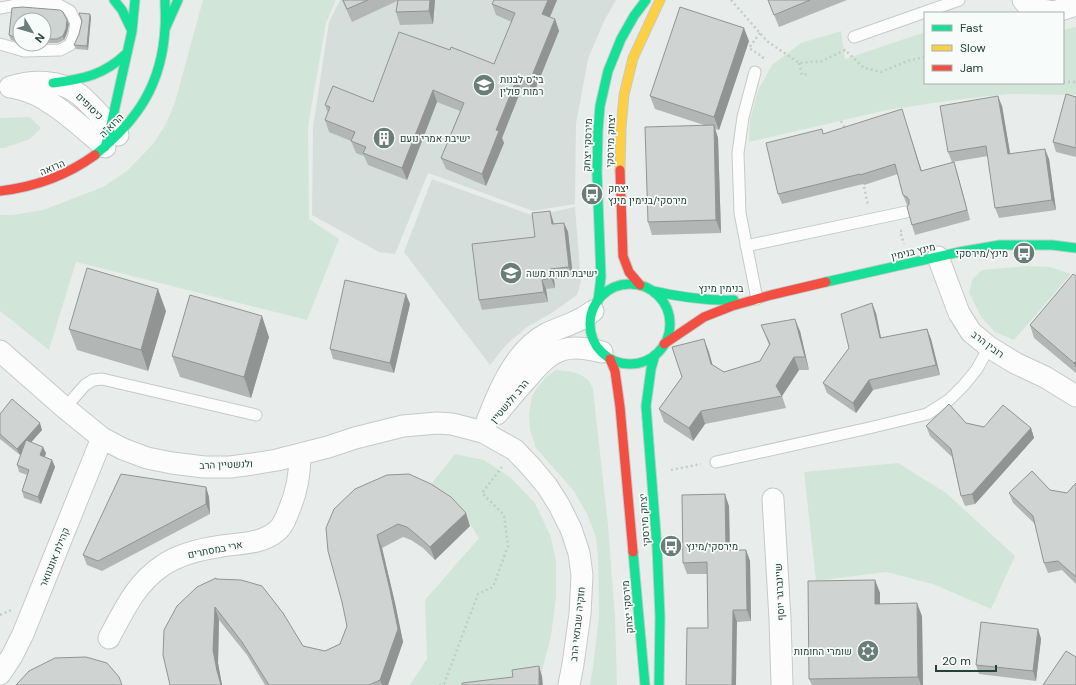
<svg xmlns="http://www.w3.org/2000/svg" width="1076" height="685" font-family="'DM Sans',Heebo,sans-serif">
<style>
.built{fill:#d6dedb}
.green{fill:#d1e6d8}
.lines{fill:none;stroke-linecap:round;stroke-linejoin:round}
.lane-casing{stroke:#c5cac8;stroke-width:13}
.street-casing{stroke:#c5cac8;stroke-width:23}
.fast-casing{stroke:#c3cbc8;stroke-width:11}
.slow-casing{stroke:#c3cbc8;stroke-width:11}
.jam-casing{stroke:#c3cbc8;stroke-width:11}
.path{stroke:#c3ccca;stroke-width:2.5;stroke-dasharray:2 3;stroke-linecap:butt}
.lane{stroke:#fcfcfc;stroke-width:11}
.street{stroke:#fcfcfc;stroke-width:21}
.fast{stroke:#16e098;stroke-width:9}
.slow{stroke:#ffcf43;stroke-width:9}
.jam{stroke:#f24e42;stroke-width:9}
.wall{fill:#b2b6b5}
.shaded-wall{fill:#919493}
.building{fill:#cfd4d2;stroke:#919493}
.labels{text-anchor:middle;stroke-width:3.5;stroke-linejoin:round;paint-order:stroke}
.poi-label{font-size:10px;fill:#24423a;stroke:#f7fbf9;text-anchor:start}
.street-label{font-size:10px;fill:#24423a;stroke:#f7fbf9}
</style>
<rect width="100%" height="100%" fill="#e8edeb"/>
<!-- built -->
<path class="built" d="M 340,0 L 616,0 L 604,21 L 588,59 L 576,124 L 575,204 L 533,211 L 428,173 L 395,254 L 379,252 L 312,215 L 313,127 L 329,22 Z
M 432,179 L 534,216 L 575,207 L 581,282 L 577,295 L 550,314 L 527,327 L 506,345 L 490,365 L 404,252 Z"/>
<!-- green -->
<path class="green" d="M 203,0 L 336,0 L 326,23 L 308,126 L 309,219 L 339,239 L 307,320 L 76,262 L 49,350 L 0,311 L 0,215 L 12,215 L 43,210 L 103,187 L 127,171 L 153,144 L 166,124 L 175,102 Z
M 1076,27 L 1076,95 L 1008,94 L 954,100 L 887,110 L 749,142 L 750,120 L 758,90 L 772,65 L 801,43 L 841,31 L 845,59 L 925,32 L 925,83 L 1063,83 L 1063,30 Z
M 30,117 L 41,128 L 30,139 L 4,148 L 0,148 L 0,118 Z
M 1027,266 L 1050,267 L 1071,274 L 1014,340 L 995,332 L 982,318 L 969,293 L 972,280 L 982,270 Z
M 556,370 C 568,371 581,372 589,381 C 591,384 592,387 593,390 L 608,525 L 615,617 L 617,685 L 590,685 L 593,668 L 599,615 L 598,557 L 596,537 L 587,514 L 574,491 L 536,448 L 530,430 L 529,413 L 532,396 L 537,388 L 547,376 Z
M 455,454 L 484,460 L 510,477 L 535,503 L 550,535 L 556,560 L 556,597 L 551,636 L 541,675 L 507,685 L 410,685 L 427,659 L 425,600 L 479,538 L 467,519 L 427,489 Z
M 898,463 L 946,493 L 1015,556 L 991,609 L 933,584 L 886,572 L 816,581 L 804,472 Z"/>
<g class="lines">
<!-- lane casing -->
<g class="lane-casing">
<path id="lane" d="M 0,8 L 22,4 L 57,4 L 70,11 L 76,23 L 74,35 L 70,45 L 60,50 L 24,51 L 0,44
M 854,37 L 959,0
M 755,72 L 743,117 L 738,153 L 740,213 L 757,299
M 746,246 L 906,212
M 65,408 L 85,385 L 93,380 L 102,379 L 256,415
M 716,462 L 869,428 L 927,414 L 949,400 L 964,385 L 977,369 L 989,347"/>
</g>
<!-- street casing -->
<g class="street-casing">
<path id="street" d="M 1023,0 L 1030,8 L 1054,12 L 1076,5
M 10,87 C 32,80 60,79 80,95 C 94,107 106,122 118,135
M 15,88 C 47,93 80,126 105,147
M 938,257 L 959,313 L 971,332 L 989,347 L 1015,363 L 1045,377 L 1076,396
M 0,351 L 65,408 L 102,438 L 123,449 L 147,458 L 172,463 L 204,467 L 230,467 L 253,464 L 277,460 L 328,447 L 355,438 L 403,426 L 437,423 L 452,424 L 483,432 L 515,450 L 532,468 L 547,486 L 559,505 L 571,529 L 579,553 L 582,575 L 580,614 L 573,664 L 569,685
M 497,414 C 506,403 515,392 525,381 C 536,369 546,355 562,350 C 576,346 588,349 602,352
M 483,432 C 495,399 513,351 546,334 C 562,326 579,323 593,311
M 773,499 L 780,619 L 782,685
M 109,638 C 123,612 136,583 162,566 C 179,554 201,549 222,546 C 240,543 262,544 277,531 C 283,526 286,518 289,510 C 297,492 300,474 300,454
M 0,674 L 12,656 L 23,634 L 102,438"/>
</g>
<!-- fast casing -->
<g class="fast-casing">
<path id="fast" d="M 114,0 L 122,10 L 132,31
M 165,29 L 178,0
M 53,83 C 84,79 104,75 127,53
M 105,147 L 109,134 L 132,31 L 135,0
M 95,155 C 138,120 162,84 165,28 C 166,18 165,9 165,0
M 826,282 L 959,252 L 1000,245 L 1052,245 L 1076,248
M590 324a40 40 0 1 1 80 0a40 40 0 1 1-80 0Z
M 653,291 C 680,297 706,301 734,300
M 598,301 L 601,277 L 597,173 L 598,131 L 600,106 L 608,71 L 621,39 L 634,16 L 646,0
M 655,355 L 651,369 L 646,406 L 657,547 L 660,617 L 659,685
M 633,552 L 645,685"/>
</g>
<!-- slow casing -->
<g class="slow-casing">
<path id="slow" d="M 620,170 L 621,128 L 624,95 L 633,58 L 660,0"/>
</g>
<!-- jam casing -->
<g class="jam-casing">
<path id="jam" d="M 620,170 L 623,256 L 629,272 L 640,285
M 0,191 C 35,187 66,176 95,155
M 664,344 L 704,317 L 732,306 L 771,295 L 826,282
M 610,359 L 615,371 L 620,407 L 633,552"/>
</g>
<!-- path -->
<path class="path" d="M 731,0 L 767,41 L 799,63 L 822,61 L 845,50 L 864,68 L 881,72 L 910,60 L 925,57
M 760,33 L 749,48 L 763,57 L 762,59
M 799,63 L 802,75 L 809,74
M 1063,82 L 1076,82
M 841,121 L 845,128
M 863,182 L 868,205
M 902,231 L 900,231 L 904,244
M 671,470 L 701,464
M 0,615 L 11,610
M 439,685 L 444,684 L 478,594 L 493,587 L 508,546 L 504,515 L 482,493 L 502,467"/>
<!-- lane -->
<use href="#lane" class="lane"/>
<!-- street -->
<use href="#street" class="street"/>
<!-- fast -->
<use href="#fast" class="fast"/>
<!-- slow -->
<use href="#slow" class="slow"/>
<!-- jam -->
<use href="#jam" class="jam"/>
</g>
<!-- wall -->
<path class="wall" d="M 342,0 L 435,0 L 433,24 L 400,25 L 396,12 L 397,1 L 352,22 Z
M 557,0 L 550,17 L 555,19 L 559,31 L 533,95 L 521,90 L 502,138 L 504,143 L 486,186 L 446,169 L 441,158 L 460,111 L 437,102 L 407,180 L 368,165 L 364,156 L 356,153 L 351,141 L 329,132 L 325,120 L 328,113 L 325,105 L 373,102 L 450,50 L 494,64 L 512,22 L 496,15 L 492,4 Z
M 768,0 L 847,0 L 779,27 Z
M 22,7 L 60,10 L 63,12 L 69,24 L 67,33 L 64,40 L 58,43 L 44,43 L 44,20 L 20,20 L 20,43 L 11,40 L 9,35 L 12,8 Z
M 91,17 L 88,50 L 76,49 L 74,45 Z
M 749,41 L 719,130 L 715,129 L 718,138 L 721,233 L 652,235 L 648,222 L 704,125 L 655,109 L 650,96 Z
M 1076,97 L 1076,157 L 1056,152 L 1053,142 Z
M 1002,106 L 1010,154 L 1049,159 L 1056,210 L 999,218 L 995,208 L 988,156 L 952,162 L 948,152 Z
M 905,119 L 921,171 L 954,162 L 957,172 L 970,220 L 915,235 L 912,225 L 908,206 L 907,205 L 903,195 L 898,174 L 864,185 L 863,184 L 782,204 L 778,194 L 822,129 L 823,134 Z
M 550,211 L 554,224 L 564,223 L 568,232 L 573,277 L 554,279 L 555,288 L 546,289 L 548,302 L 482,310 L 479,300 L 535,237 Z
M 1076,276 L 1076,373 L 1034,338 L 1030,325 Z
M 410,304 L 394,373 L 333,359 L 330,349 Z
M 166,311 L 148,371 L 77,350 L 69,329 Z
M 876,313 L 881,338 L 927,329 L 931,339 L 940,375 L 873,390 L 856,413 L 827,393 L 823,383 Z
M 761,325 L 800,331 L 809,370 L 799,370 L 782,396 L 786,408 L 705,424 L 693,441 L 664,422 L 659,409 L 682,377 L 704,339 L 712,365 L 724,372 L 760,361 L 769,345 Z
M 269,337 L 251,398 L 180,377 L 172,356 Z
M 0,414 L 42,430 L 31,442 L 46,453 L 45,457 L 52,460 L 55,467 L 41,504 L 24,498 L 22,491 L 27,475 L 19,472 L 17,465 L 21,454 L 20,455 L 0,439 Z
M 966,423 L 984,427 L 1031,428 L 1034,438 L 975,504 L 965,506 L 961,496 L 952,457 L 930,436 L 926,426 Z
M 1076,483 L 1076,584 L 1062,570 L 1048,573 L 1044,563 L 1035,524 L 1013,503 L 1009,493 L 1050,490 L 1067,493 Z
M 206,487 L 209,497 L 210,514 L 102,571 L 87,565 L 83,555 Z
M 729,506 L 730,550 L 746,550 L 750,561 L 751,621 L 737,622 L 708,628 L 707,574 L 687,574 L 683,563 Z
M 334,509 L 470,526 L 435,560 L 423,548 L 411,540 L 403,537 L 382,548 L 395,603 L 403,642 L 388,685 L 265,685 L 247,655 L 219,620 L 218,663 L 222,685 L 170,685 L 216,578 L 216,579 L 303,646 L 325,651 L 340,644 L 347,626 Z
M 875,580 L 880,593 L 880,604 L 922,616 L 923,685 L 812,685 L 809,679 Z
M 1038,629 L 1041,639 L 1036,681 L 979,674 L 976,665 Z"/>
<!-- shaded-wall -->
<path class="shaded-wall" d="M 430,0 L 435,0 L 433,24 L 429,11 Z
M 548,0 L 557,0 L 546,26 L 542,14 Z
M 90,14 L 91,17 L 88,50 L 87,46 Z
M 555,19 L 559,31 L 533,95 L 529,83 Z
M 67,20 L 69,24 L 67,33 L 64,40 L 63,36 Z
M 744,28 L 749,41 L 719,130 L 714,117 Z
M 517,78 L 521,90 L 502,138 L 504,143 L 486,186 L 482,174 L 496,130 Z
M 433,90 L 437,102 L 407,180 L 402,168 Z
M 998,96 L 1002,106 L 1012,164 L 1008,154 Z
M 902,109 L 905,119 L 925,181 L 921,171 Z
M 714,125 L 718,138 L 721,233 L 716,220 Z
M 1045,149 L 1049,159 L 1056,210 L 1052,200 Z
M 954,162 L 957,172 L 970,220 L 967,210 Z
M 550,211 L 553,221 L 555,234 L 552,224 Z
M 564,223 L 568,232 L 573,277 L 569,267 Z
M 550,269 L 554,279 L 555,288 L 551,278 Z
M 542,280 L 546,289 L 548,302 L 544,292 Z
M 158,289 L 166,311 L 148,371 L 141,350 Z
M 406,294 L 410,304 L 394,373 L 390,363 Z
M 872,303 L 876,313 L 883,348 L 880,338 Z
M 262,316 L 269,337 L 251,398 L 244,377 Z
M 795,319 L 800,331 L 809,370 L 805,357 Z
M 927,329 L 931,339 L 940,375 L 936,365 Z
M 704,339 L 709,352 L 716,377 L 711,364 Z
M 794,357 L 799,370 L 782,396 L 776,386 Z
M 1076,361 L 1076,368 L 1074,363 Z
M 869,380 L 873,390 L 856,413 L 853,403 Z
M 701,411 L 705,424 L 693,441 L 689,428 Z
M 40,423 L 42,430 L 20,455 L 17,449 Z
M 1031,428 L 1034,438 L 975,504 L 972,494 Z
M 43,447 L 46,453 L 43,462 L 40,455 Z
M 52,460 L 55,467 L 41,504 L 38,497 Z
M 206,487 L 209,497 L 210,514 L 206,504 Z
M 725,494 L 729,506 L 730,562 L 726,550 Z
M 466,513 L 470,526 L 435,560 L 430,547 Z
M 377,535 L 382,548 L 395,603 L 403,642 L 388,685 L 382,685 L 380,680 Z
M 746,550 L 750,561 L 751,621 L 747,610 Z
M 875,580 L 880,593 L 880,617 L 875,604 Z
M 917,603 L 922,616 L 923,685 L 921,685 L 918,677 Z
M 215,607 L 219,620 L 218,663 L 222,685 L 221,685 L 217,671 L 213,650 Z
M 733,610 L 737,622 L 736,685 L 732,685 Z
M 1038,629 L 1041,639 L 1036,681 L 1033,671 Z
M 539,666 L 542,676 L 543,685 L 539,685 Z"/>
<!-- building -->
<path class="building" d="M 343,0 L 368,0 L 347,9 Z
M 398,0 L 430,0 L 429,11 L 396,12 Z
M 494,0 L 548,0 L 542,14 L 555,19 L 529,83 L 517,78 L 496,130 L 499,131 L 482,174 L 441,158 L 464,103 L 433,90 L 402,168 L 363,153 L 366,147 L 351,141 L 355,132 L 325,120 L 330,107 L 325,105 L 333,86 L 373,102 L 399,32 L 450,50 L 451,47 L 494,64 L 515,13 L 492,4 Z
M 768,0 L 810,0 L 774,15 Z
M 22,7 L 60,10 L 63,12 L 67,20 L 66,29 L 63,36 L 57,39 L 44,39 L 44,20 L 20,20 L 20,39 L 9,35 L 12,8 Z
M 680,7 L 744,28 L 714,117 L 650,96 Z
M 79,13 L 90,14 L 87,46 L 74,45 L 79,34 L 82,21 Z
M 1066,94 L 1076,97 L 1076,148 L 1053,142 Z
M 998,96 L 1008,154 L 1045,149 L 1052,200 L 995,208 L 986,146 L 948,152 L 940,106 Z
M 902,109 L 921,171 L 954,162 L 967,210 L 912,225 L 907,207 L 909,204 L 909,200 L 907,197 L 903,195 L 895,164 L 860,175 L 860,174 L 778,194 L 766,143 L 822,129 L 823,134 Z
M 714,125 L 716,220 L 648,222 L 645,127 Z
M 550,211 L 552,224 L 564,223 L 569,267 L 550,269 L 551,278 L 542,280 L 544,292 L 479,300 L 472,244 L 535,237 L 532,213 Z
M 87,268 L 158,289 L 141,350 L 69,329 Z
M 1073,274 L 1076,276 L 1076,361 L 1074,363 L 1030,325 Z
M 345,280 L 406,294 L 390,363 L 330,349 Z
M 190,295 L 262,316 L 244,377 L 172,356 Z
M 872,303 L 880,338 L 927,329 L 936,365 L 869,380 L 853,403 L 823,383 L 849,348 L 841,314 Z
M 795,319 L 805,357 L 794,357 L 776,386 L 782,396 L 701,411 L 689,428 L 659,409 L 682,377 L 672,347 L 704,339 L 711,364 L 724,372 L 760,361 L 770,344 L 761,325 Z
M 12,399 L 40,423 L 17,449 L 0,434 L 0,414 Z
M 949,404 L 966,423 L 984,427 L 1003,405 L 1031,428 L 972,494 L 961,496 L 951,449 L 926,426 Z
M 26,440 L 43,447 L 40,455 L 52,460 L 38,497 L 22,491 L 29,470 L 17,465 Z
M 1032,471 L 1050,490 L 1067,493 L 1076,483 L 1076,577 L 1058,561 L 1044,563 L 1033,516 L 1009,493 Z
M 121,474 L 206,487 L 206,504 L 98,561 L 83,555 Z
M 409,474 L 431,484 L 451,497 L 466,513 L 430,547 L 418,536 L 407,527 L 398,524 L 377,535 L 390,590 L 398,629 L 380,680 L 369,685 L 269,685 L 242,642 L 215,607 L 213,650 L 217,671 L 221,685 L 170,685 L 163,655 L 164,630 L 177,606 L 197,587 L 216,578 L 216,579 L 241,580 L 262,586 L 283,613 L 303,646 L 325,651 L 340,644 L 347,626 L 342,602 L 328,551 L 326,528 L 334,509 L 355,489 L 387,475 Z
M 725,494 L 726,550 L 746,550 L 747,610 L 733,610 L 732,685 L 686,685 L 687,628 L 708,628 L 707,562 L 683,563 L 682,495 Z
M 875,580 L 875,604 L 917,603 L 918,677 L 809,679 L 808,581 Z
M 981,622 L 1038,629 L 1033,671 L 976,665 Z
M 1066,651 L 1076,657 L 1076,685 L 1043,685 Z
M 86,657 L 107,663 L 119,677 L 122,685 L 16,685 L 29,671 L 55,658 Z
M 539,666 L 539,685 L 462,685 L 462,683 L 513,677 L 512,670 Z"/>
<!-- icons -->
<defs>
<g id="school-disc" transform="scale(1.15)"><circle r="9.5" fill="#697e78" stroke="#f7fbf9"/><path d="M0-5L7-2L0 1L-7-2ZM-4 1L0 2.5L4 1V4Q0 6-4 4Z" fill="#fff"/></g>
<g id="building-disc" transform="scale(1.15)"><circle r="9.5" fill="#697e78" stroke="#f7fbf9"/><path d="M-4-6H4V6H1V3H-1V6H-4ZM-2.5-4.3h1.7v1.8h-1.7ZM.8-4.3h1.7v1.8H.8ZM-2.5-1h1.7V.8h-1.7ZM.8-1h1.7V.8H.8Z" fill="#fff"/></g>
<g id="bus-disc" transform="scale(1.15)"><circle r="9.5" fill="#697e78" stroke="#f7fbf9"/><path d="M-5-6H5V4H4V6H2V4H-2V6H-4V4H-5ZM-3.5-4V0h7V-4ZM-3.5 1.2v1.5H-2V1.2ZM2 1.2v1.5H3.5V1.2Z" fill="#fff"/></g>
<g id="synagogue-disc" transform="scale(1.15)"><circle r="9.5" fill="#697e78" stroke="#f7fbf9"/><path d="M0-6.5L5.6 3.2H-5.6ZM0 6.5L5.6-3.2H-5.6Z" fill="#fff"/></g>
</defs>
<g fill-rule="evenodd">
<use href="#school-disc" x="484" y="85"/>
<use href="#building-disc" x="384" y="138"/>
<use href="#bus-disc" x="592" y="194"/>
<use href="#bus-disc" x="1024" y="253"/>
<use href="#school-disc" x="511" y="273"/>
<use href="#bus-disc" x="671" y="546"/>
<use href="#synagogue-disc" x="868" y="651"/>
</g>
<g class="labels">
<!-- poi labels -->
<g class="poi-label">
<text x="500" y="83">בי"ס לבנות<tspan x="500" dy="12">רמות פולין</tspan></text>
<text x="400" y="142">ישיבת אמרי נועם</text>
<text x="608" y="192">יצחק<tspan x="608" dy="12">מירסקי/בנימין מינץ</tspan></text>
<text x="1008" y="257" text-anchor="end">מינץ/מירסקי</text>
<text x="526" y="277">ישיבת תורת משה</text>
<text x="686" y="550">מירסקי/מינץ</text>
<text x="852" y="655" text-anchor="end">שומרי החומות</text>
</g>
<!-- street labels -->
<g class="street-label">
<text transform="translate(90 106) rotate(44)" y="4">כיסופים</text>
<text transform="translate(111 125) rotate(-45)" y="4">הרוא''ה</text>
<text transform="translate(610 141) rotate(-88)" y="4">יצחק מירסקי</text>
<text transform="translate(587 145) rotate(-88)" y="4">מירסקי יצחק</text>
<text transform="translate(52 167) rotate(-23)" y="4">הרואה</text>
<text transform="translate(913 251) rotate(-13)" y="4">מינץ בנימין</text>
<text x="721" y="292">בנימין מינץ</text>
<text transform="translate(988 344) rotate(37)" y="4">רובין הרב</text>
<text transform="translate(509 401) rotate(-50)" y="4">הרב ולנשטיין</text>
<text transform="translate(226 464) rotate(-2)" y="4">ולנשטיין הרב</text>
<text transform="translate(644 520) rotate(-94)" y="4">יצחק מירסקי</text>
<text transform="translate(215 549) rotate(-11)" y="4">ארי במסתרים</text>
<text transform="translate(54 557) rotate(-68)" y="4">קהילת אונגוואר</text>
<text transform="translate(779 592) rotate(-93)" y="4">שיינברגר יוסף</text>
<text transform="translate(627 607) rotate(-95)" y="4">מירסקי יצחק</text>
<text transform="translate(577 624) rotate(-84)" y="4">חזקיה שבתאי הרב</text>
</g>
</g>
<!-- legend -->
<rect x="924" y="12" width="140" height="72" fill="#f7fbf9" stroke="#a3b1ad"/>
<rect x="932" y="25" width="20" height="6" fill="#16e098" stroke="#a3b1ad"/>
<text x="960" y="32" font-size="12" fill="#24423a">Fast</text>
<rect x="932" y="45" width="20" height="6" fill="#ffcf43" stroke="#a3b1ad"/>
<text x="960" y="52" font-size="12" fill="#24423a">Slow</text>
<rect x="932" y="65" width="20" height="6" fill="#f24e42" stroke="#a3b1ad"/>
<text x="960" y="72" font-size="12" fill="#24423a">Jam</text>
<!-- north arrow -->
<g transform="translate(32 32) rotate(128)"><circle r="19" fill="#f7fbf9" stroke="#a3b1ad"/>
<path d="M0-3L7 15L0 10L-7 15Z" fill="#697e78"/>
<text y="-6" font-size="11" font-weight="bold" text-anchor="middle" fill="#24423a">N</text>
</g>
<!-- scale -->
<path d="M936 665v6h60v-6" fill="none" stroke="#24423a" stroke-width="2"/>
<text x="942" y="665" font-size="12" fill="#24423a" stroke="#f7fbf9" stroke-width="3" paint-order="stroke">20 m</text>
</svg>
